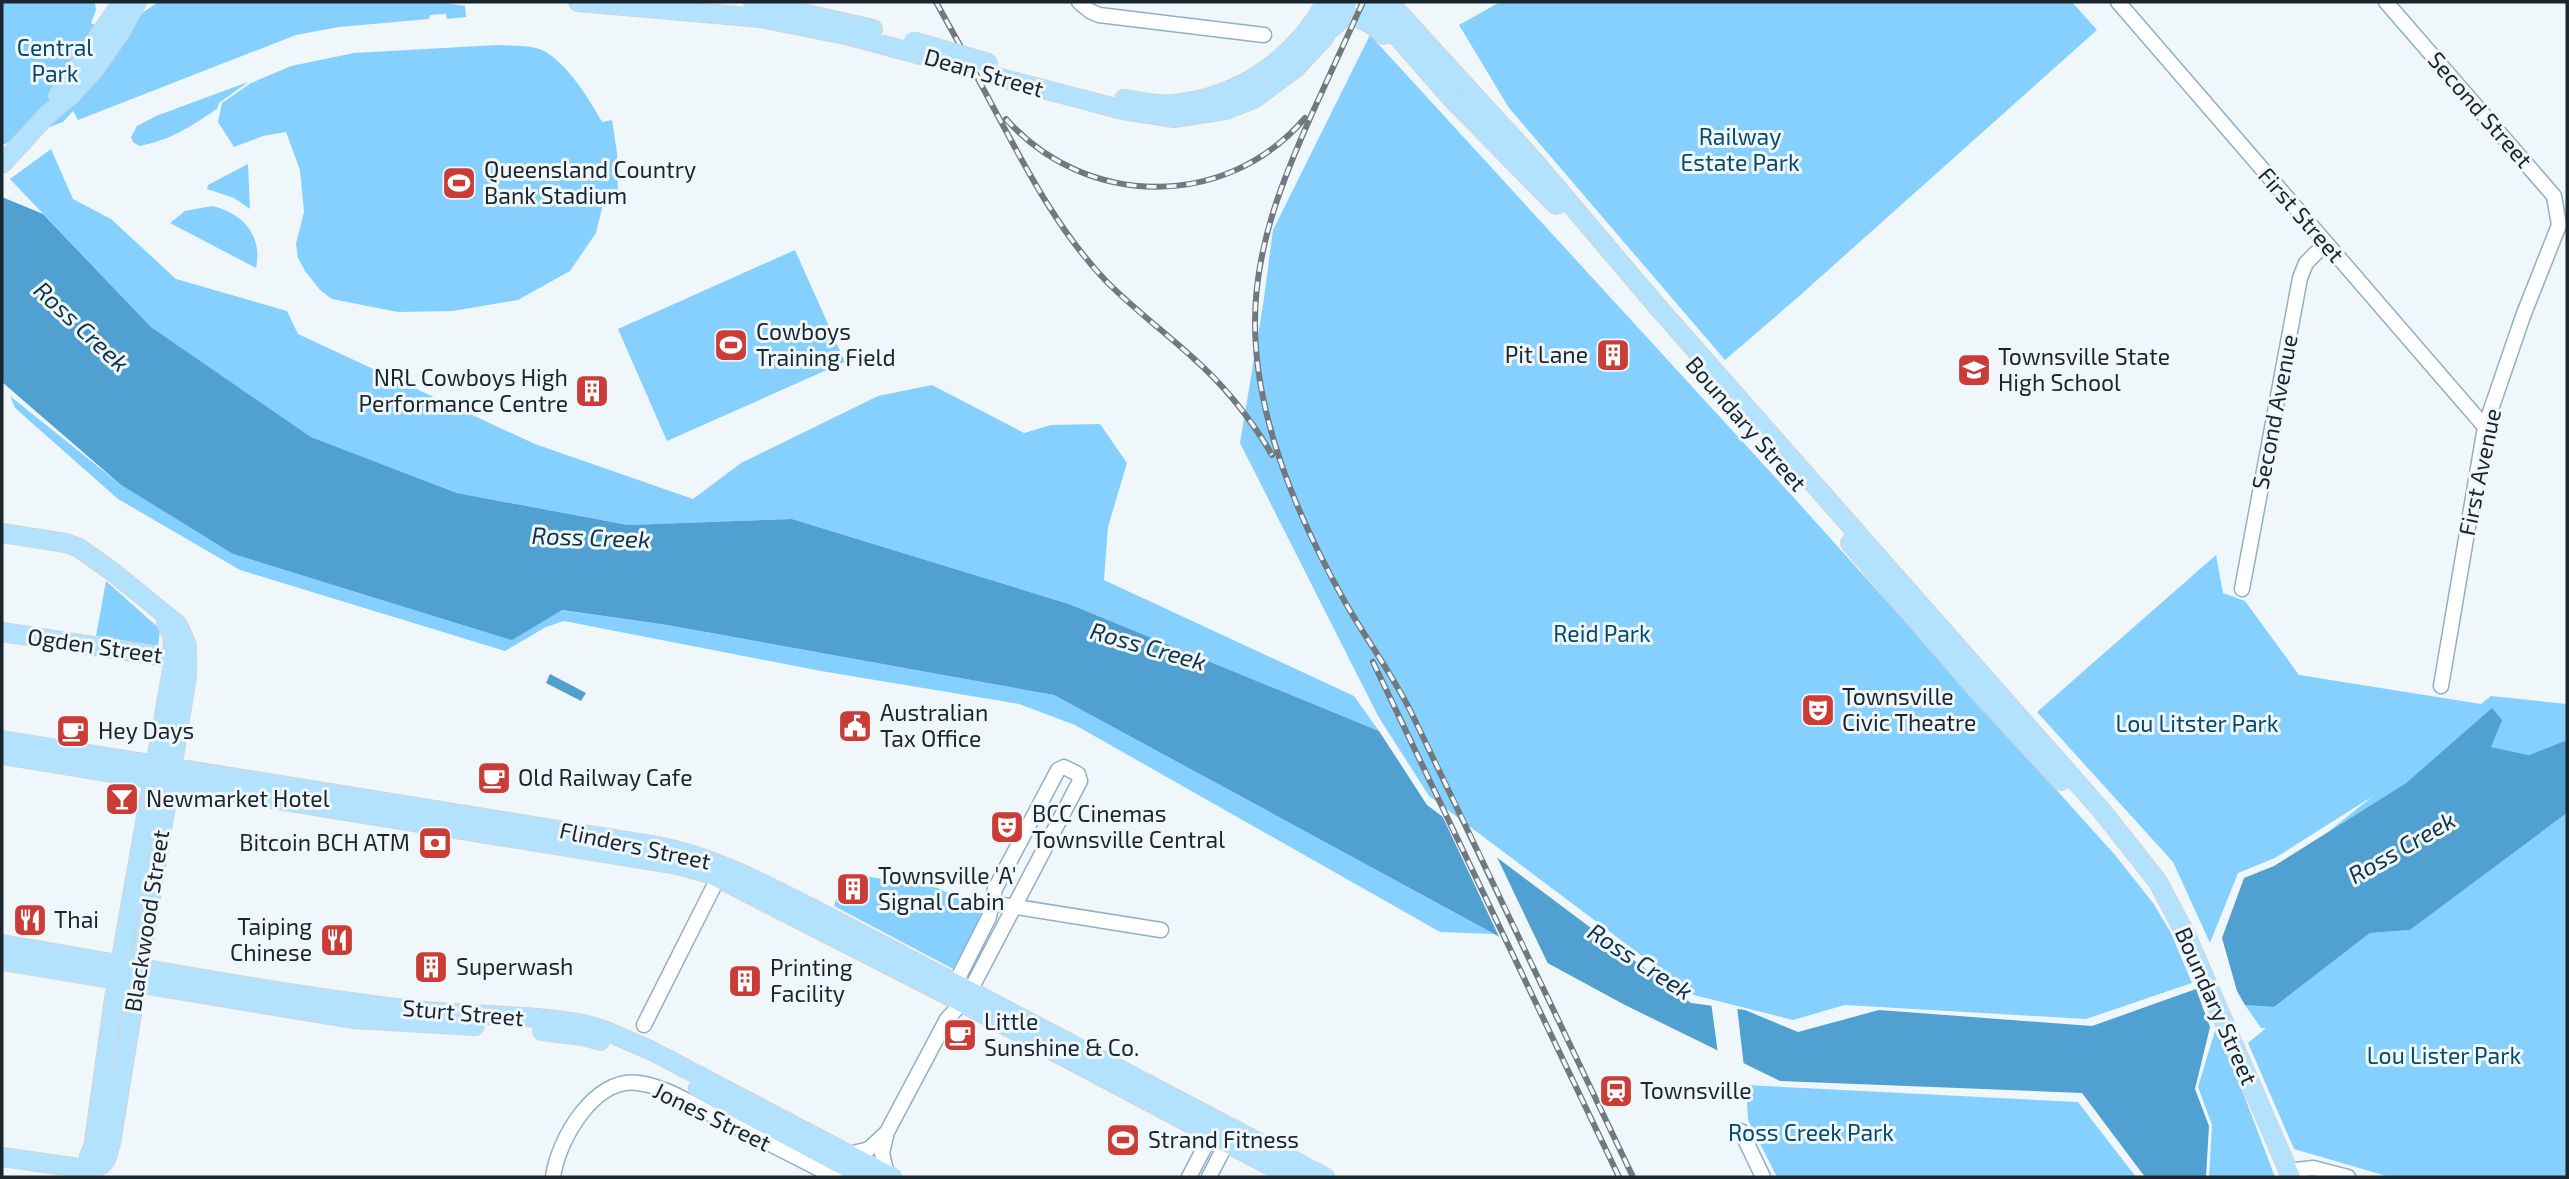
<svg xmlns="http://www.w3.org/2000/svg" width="2569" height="1179" font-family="'Exo 2',sans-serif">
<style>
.green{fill:#85d0ff}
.water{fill:#50a0d1}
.pier{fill:#f0f7fb}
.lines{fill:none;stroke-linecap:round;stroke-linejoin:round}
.minor-casing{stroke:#91b0c4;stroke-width:17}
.major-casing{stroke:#d1d4d5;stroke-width:20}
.minor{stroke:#fff;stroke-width:14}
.major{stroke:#b3e2fe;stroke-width:18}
.rail-casing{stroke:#6f797f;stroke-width:6}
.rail{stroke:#f0f7fb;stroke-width:3.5;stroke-dasharray:10;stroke-linecap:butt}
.major-bridge-casing{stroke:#d1d4d5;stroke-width:20;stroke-linecap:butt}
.major-bridge{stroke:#b3e2fe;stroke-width:18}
.labels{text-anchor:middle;stroke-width:6;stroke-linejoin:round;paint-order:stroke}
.park-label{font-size:23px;fill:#074a6a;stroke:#f0f7fb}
.street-label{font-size:23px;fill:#1a262e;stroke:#f0f7fb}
.poi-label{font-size:23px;fill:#1a262e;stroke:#f0f7fb;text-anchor:start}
.water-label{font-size:24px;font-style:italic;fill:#103448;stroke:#f0f7fb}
</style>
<rect width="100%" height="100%" fill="#f0f7fb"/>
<!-- green -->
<path class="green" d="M 2,2 L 95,2 L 96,10 L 91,23 L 122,40 L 142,13 L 158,2 L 440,2 L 465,6 L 466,17 L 447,19 L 446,14 L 430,15 L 429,19 L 339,27 L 296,35 L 78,120 L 73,111 L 63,122 L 2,145 Z
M 1500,2 L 2072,2 L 2097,30 L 1797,298 L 1725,360 L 1509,108 L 1459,25 Z
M 1370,35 L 1795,499 L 2115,855 L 2153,903 L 2171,933 L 2192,983 L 2086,1019 L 1845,1005 L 1793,1020 L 1694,995 L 1429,796 L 1378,716 L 1240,443 L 1263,305 L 1273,230 Z
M 497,45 C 510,46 524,45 536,48 C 562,54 590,100 602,122 L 612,120 L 617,153 L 618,197 L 605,196 L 596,233 L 570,271 L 518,300 L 453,311 L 398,312 L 332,299 L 320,290 L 305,271 L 298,258 L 296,244 L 304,212 L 300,170 L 286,132 L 263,136 L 234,147 L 218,122 L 222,103 L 251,83 L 291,66 L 354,53 Z
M 248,82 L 219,103 L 217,109 C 190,127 171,140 139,146 L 133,142 L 131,137 L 137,126 L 156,116 Z
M 51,149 L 73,199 L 111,219 L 176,279 L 287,311 L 298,334 L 535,444 L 693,499 L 741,463 L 878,396 L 932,385 L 1024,433 L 1051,425 L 1100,424 L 1127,463 L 1108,527 L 1104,580 L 1354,696 L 1379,731 L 1069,604 L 792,519 L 628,525 L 457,493 L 311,437 L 151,327 L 10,179 Z
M 248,164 L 250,209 L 234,198 L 207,189 L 208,185 Z
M 212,206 C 243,213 263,236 256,268 L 170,223 L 185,211 Z
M 795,250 L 845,362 L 667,441 L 618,329 Z
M 10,396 L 121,485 L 233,554 L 512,639 L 561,610 L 667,625 L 1054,695 L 1494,934 L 1440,932 L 1075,725 L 1019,704 L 821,671 L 564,621 L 546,627 L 505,651 L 240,570 L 118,499 L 15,408 Z
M 2216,555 L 2223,593 L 2245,601 L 2299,675 L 2481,704 L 2491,696 L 2567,704 L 2567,740 L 2529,755 L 2491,747 L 2492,709 L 2406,783 L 2328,832 L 2373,796 L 2275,858 L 2238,873 L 2210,943 L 2173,862 L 2037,712 Z
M 106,581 L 160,629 L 158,646 L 96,636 Z
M 2567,813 L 2567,1177 L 2390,1177 L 2294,1149 L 2248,1043 L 2266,1028 L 2261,1028 L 2245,1005 L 2274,1007 L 2370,933 L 2410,930 Z
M 846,873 L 938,888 L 967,903 L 987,908 L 955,970 L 834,906 Z
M 2217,1024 L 2275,1177 L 2209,1177 L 2212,1125 L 2198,1087 Z
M 1746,1085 L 2078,1102 L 2136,1177 L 1777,1177 L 1748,1120 Z"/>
<!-- water -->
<path class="water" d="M 2,197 L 43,214 L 151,327 L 311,437 L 457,493 L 628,525 L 792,519 L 1069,604 L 1379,731 L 1427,805 L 1691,1003 L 1745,1010 L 1798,1032 L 1879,1010 L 2092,1026 L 2196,989 L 2210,1027 L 2195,1089 L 2209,1126 L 2206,1177 L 2145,1177 L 2082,1093 L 1780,1081 L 1625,1005 L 1054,695 L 667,625 L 562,610 L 512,640 L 233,554 L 121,485 L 2,382 Z
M 550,674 L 586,693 L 581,701 L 546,683 Z
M 2492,708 L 2502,720 L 2491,747 L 2529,755 L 2567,740 L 2567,813 L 2410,930 L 2370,933 L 2274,1007 L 2245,1005 L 2237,991 L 2222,938 L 2244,878 L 2274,866 L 2406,783 Z"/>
<!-- pier -->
<path class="pier" d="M 1439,809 L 1494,851 L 1550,968 L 1501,941 Z
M 1711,1002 L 1737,1006 L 1744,1067 L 1718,1054 Z"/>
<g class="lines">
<!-- minor casing -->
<g class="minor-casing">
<path id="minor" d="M 1079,2 L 1090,11 L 1099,15 L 1264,35
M 2118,2 L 2485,427
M 2386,2 L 2554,196 L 2559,225 L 2523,316 L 2485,427 L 2441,686
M 2242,589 L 2300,278 L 2306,263 L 2325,244
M 991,903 L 1161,930
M 955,984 L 989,917 L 995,889 L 1058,770 L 1064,767 L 1078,774 L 1080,781 L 970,991
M 644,1025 L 718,878
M 1741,1131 L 1763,1177
M 850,1154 L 869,1149 L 886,1133
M 2288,1171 L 2313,1168 L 2348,1177
M 887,1175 L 882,1153 L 887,1132 L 947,1019 L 962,1003
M 553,1177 C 558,1140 594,1077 638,1083 C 664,1086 689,1102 711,1114 C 752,1135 794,1156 835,1177
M 1189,1177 L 1211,1135
M 1209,1177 L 1226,1144"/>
</g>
<!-- major casing -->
<g class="major-casing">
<path id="major" d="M 578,2 L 761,18 L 850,36 L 921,55
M 753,2 L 873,29
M 1367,2 L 1451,98 L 1556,205
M 1389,2 L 1535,162 L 1656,305 L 2102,811 L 2158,882 L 2187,937 L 2291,1177
M 1332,28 L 1344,17 C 1361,16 1372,24 1384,35
M 997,77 L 1123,110 L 1174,118 L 1226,110 L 1254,99 L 1296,68 L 1323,39 L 1346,2
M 58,96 L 122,2
M 1124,99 C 1140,101 1158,106 1173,104 C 1239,98 1294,59 1326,2
M 2,164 L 48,114 L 71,95 L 94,70 L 120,33 L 137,2
M 2,533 L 66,543 L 79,548 L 113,572 L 178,625 L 187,645 L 187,677 L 111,1143 L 106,1160 L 100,1166
M 1850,543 L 1978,691 L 2061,781
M 2,632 L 185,660
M 2,740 L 658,846 C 718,858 770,887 825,915 L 1325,1177
M 2,755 L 677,865 L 710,874 L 951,997 L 1291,1177
M 2,944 C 139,967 276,994 415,1010 C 471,1016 529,1014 584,1024 L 604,1030 L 652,1051 L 892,1177
M 2,961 L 353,1019 L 475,1026
M 542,1031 L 583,1036 L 600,1041
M 698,1088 L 864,1177
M 89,1156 L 93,1148 L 114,998 L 174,658 L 172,635 L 166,623
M 2,1157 L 87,1169 L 100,1166"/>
</g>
<!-- minor -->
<use href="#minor" class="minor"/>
<!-- major -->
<use href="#major" class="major"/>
<!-- rail casing -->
<g class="rail-casing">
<path id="rail" d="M 936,2 L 982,85
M 1363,2 C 1347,37 1331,72 1315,107 C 1284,176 1255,245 1255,322 C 1255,419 1298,518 1345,602 C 1366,639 1392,674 1411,712 C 1486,867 1559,1022 1633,1177
M 978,79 C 1016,148 1051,224 1107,282 C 1133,308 1163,331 1191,356 C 1224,385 1250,417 1272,455
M 1006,119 C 1086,209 1227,210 1305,118
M 1373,662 L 1619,1177"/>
</g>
<!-- rail -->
<use href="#rail" class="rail"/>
<!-- major-bridge casing -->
<g class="major-bridge-casing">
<path id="major-bridge" d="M 913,41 L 989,63"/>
</g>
<!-- major-bridge -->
<use href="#major-bridge" class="major-bridge"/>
</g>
<!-- icons -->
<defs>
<g id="stadium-square" transform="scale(1.75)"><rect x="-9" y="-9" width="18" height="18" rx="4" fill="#ca3c35" stroke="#f0f7fb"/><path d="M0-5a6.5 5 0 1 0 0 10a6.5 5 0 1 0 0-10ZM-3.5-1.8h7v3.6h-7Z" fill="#fff"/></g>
<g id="building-square" transform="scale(1.75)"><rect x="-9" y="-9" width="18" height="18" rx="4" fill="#ca3c35" stroke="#f0f7fb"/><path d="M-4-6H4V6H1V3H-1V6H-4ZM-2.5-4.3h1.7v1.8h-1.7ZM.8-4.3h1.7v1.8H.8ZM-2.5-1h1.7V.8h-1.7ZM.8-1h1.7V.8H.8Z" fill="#fff"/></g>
<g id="school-square" transform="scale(1.75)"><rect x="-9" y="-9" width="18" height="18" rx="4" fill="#ca3c35" stroke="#f0f7fb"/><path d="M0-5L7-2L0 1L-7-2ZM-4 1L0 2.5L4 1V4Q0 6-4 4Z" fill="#fff"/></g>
<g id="theatre-square" transform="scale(1.75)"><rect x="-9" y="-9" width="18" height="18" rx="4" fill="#ca3c35" stroke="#f0f7fb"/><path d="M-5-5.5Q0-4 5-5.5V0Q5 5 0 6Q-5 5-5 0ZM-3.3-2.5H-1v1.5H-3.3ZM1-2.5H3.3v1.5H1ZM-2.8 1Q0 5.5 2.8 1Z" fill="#fff"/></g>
<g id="civic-square" transform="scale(1.75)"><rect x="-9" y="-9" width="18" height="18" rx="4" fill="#ca3c35" stroke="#f0f7fb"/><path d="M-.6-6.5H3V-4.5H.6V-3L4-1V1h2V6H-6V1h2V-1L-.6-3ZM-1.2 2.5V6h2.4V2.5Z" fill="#fff"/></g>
<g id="cafe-square" transform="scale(1.75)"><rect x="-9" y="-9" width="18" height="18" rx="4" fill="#ca3c35" stroke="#f0f7fb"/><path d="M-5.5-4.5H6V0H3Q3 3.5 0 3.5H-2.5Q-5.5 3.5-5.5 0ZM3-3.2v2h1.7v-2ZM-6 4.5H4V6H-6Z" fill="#fff"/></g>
<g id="bar-square" transform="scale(1.75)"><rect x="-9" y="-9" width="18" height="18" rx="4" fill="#ca3c35" stroke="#f0f7fb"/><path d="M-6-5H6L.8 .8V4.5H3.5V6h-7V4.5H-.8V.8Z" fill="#fff"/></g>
<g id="bank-square" transform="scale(1.75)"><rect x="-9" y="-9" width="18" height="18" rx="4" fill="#ca3c35" stroke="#f0f7fb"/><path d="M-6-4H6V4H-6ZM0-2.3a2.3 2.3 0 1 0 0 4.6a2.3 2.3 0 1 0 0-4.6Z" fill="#fff"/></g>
<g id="restaurant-square" transform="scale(1.75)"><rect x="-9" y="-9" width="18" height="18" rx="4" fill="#ca3c35" stroke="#f0f7fb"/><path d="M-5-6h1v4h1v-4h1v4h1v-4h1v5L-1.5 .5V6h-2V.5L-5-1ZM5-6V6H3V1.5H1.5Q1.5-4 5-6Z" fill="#fff"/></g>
<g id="station-square" transform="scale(1.75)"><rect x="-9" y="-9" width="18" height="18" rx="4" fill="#ca3c35" stroke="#f0f7fb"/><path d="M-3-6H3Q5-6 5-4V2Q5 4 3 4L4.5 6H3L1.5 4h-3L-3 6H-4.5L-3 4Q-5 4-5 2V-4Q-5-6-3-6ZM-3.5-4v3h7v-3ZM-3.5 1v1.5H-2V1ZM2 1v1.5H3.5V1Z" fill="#fff"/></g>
</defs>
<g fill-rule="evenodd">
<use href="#stadium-square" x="459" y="183"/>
<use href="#stadium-square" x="731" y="345"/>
<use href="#building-square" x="1613" y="355"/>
<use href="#school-square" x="1974" y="370"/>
<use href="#building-square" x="592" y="391"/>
<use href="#theatre-square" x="1818" y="710"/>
<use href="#civic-square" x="855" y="726"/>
<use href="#cafe-square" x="73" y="731"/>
<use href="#cafe-square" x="494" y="778"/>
<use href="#bar-square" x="122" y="799"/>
<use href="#theatre-square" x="1007" y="827"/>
<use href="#bank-square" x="435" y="843"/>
<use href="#building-square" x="853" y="889"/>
<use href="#restaurant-square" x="30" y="920"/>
<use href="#restaurant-square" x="337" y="940"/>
<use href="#building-square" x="431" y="967"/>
<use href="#building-square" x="745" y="981"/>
<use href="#cafe-square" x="960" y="1035"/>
<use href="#station-square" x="1616" y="1091"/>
<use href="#stadium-square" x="1123" y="1140"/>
</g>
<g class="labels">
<!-- park labels -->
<g class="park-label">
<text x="55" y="56">Central<tspan x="55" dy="26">Park</tspan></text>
<text x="1740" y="145">Railway<tspan x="1740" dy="26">Estate Park</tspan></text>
<text x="1602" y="642">Reid Park</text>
<text x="2197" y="732">Lou Litster Park</text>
<text x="2444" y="1064">Lou Lister Park</text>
<text x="1811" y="1141">Ross Creek Park</text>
</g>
<!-- street labels -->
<g class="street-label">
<text transform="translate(984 73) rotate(16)" y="8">Dean Street</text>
<text transform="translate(2480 110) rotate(49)" y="8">Second Street</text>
<text transform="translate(2301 215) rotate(49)" y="8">First Street</text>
<text transform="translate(2275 412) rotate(-79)" y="8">Second Avenue</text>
<text transform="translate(1746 424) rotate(49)" y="8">Boundary Street</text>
<text transform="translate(2480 472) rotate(-78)" y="8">First Avenue</text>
<text transform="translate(95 646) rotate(8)" y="8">Ogden Street</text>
<text transform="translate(635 846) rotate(12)" y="8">Flinders Street</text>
<text transform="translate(147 921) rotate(-81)" y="8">Blackwood Street</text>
<text transform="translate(2216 1006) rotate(66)" y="8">Boundary Street</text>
<text transform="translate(463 1013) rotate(5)" y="8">Sturt Street</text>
<text transform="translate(712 1117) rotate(26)" y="8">Jones Street</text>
</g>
<!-- poi labels -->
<g class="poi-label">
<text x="484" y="178">Queensland Country<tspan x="484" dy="26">Bank Stadium</tspan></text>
<text x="756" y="340">Cowboys<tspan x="756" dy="26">Training Field</tspan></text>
<text x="1588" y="363" text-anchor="end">Pit Lane</text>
<text x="1998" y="365">Townsville State<tspan x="1998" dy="26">High School</tspan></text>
<text x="568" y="386" text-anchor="end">NRL Cowboys High<tspan x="568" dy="26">Performance Centre</tspan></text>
<text x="1842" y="705">Townsville<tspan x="1842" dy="26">Civic Theatre</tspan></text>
<text x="880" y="721">Australian<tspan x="880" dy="26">Tax Office</tspan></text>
<text x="98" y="739">Hey Days</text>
<text x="518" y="786">Old Railway Cafe</text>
<text x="146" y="807">Newmarket Hotel</text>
<text x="1032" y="822">BCC Cinemas<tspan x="1032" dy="26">Townsville Central</tspan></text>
<text x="410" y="851" text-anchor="end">Bitcoin BCH ATM</text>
<text x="878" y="884">Townsville 'A'<tspan x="878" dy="26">Signal Cabin</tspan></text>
<text x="54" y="928">Thai</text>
<text x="312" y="935" text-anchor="end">Taiping<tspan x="312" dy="26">Chinese</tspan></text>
<text x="456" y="975">Superwash</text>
<text x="770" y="976">Printing<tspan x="770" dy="26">Facility</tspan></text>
<text x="984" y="1030">Little<tspan x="984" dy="26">Sunshine &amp; Co.</tspan></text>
<text x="1640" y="1099">Townsville</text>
<text x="1148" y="1148">Strand Fitness</text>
</g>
<!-- water labels -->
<g class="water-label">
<text transform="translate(81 327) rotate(43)" y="8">Ross Creek</text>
<text transform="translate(591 538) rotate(2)" y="8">Ross Creek</text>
<text transform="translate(1148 647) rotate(16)" y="8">Ross Creek</text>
<text transform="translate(2402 848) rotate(-30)" y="8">Ross Creek</text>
<text transform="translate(1640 962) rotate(33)" y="8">Ross Creek</text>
</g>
</g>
<!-- border -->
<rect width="2569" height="1179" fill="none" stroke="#1a262e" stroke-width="7"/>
</svg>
